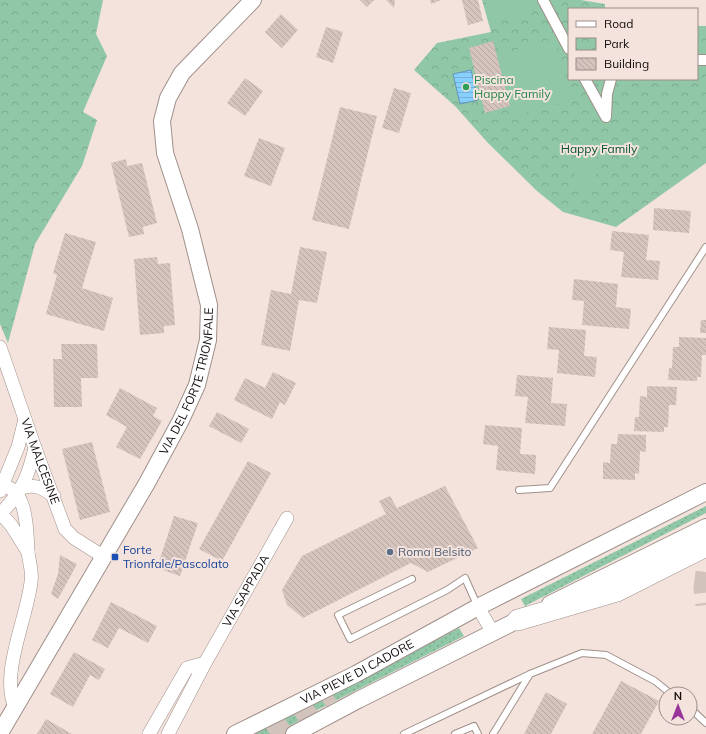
<svg xmlns="http://www.w3.org/2000/svg" width="706" height="734" font-family="Mulish,sans-serif">
<style>
.grass{fill:url(#grass-dots)}
.park{fill:url(#park-crowns)}
.garden{fill:#90c8a7}
.water{fill:url(#water-rules);stroke:#6494b4}
.building{fill:url(#building-back-hatch)}
.lines{fill:none;stroke-linecap:round;stroke-linejoin:round}
.trunk-tunnel{stroke:#d2c3bd;stroke-width:21;stroke-dasharray:21 10;stroke-linecap:butt}
.service-casing{stroke:#9f908a;stroke-width:8}
.pedestrian-casing{stroke:#9f908a;stroke-width:12}
.minor-casing{stroke:#9f908a;stroke-width:14}
.tertiary-casing{stroke:#9f908a;stroke-width:18}
.trunk-casing{stroke:#9f908a;stroke-width:22}
.service{stroke:#fff;stroke-width:6}
.pedestrian{stroke:#fff;stroke-width:10}
.minor{stroke:#fff;stroke-width:13}
.tertiary{stroke:#fff;stroke-width:16}
.trunk{stroke:#fff;stroke-width:21}
.leisure-dot{fill:#2e9e5b;stroke:#f4e3dd;stroke-width:1.5}
.service-dot{fill:#5c6f8a;stroke:#f4e3dd;stroke-width:1.5}
.transit-dot{fill:#1a4fb4;stroke:#f4e3dd;stroke-width:1.5}
.labels{text-anchor:middle;stroke-width:4;stroke-linejoin:round;paint-order:stroke}
.leisure-label{font-size:12px;fill:#27864d;stroke:#f4e3dd;text-anchor:start}
.park-label{font-size:12px;fill:#035433;stroke:#f4e3dd}
.street-label{font-size:12px;fill:#110b0a;stroke:#f4e3dd}
.transit-label{font-size:12px;fill:#164399;stroke:#f4e3dd;text-anchor:start}
.service-label{font-size:12px;fill:#4e5e75;stroke:#f4e3dd;text-anchor:start}
</style>
<defs>
<pattern id="grass-dots" width="8" height="8" patternUnits="userSpaceOnUse"><rect width="8" height="8" fill="#90c8a7"/><path d="M2 2h.1M6 6h.1" fill="none" stroke="#7baa8e" stroke-width="1.8" stroke-linecap="round"/></pattern>
<pattern id="park-crowns" width="20" height="18" patternUnits="userSpaceOnUse"><rect width="20" height="18" fill="#90c8a7"/><path d="M2 6a3 3 0 1 1 6 0M12 15a3 3 0 1 1 6 0" fill="none" stroke="#7baa8e"/></pattern>
<pattern id="water-rules" width="6" height="5" patternUnits="userSpaceOnUse"><rect width="6" height="5" fill="#87cffd"/><path d="M0 2.5h6" fill="none" stroke="#74b0d8"/></pattern>
<pattern id="building-back-hatch" width="6" height="6" patternUnits="userSpaceOnUse"><rect width="6" height="6" fill="#d4c4bd"/><path d="M-1 5l2 2M0 0l6 6M5-1l2 2" fill="none" stroke="#b5a7a1"/></pattern>
</defs>
<rect width="100%" height="100%" fill="#f4e3dd"/>
<!-- grass -->
<path class="grass" d="M 706,506 L 706,513 L 525,606 L 521,599 Z
M 459,628 L 464,636 L 315,711 L 276,734 L 254,734 L 357,682 Z"/>
<!-- park -->
<path class="park" d="M 0,0 L 103,0 L 96,34 L 107,56 L 83,112 L 97,120 L 82,166 L 35,244 L 8,343 L 0,324 Z
M 482,0 L 581,0 L 605,4 L 605,9 L 569,9 L 569,79 L 697,79 L 697,26 L 706,26 L 706,163 L 616,227 L 563,212 L 537,191 L 488,143 L 455,106 L 414,70 L 437,43 L 491,32 Z"/>
<!-- garden -->
<path class="garden" d="M 485,0 L 529,0 L 533,13 L 491,24 Z
M 554,39 L 572,99 L 516,116 L 498,55 Z
M 577,145 L 598,146 L 595,187 L 574,186 Z"/>
<!-- water -->
<path class="water" d="M 471,70 L 478,100 L 460,104 L 453,74 Z"/>
<!-- building -->
<path class="building" d="M 360,0 L 374,0 L 367,7 Z
M 386,0 L 395,0 L 394,8 Z
M 430,0 L 441,0 L 431,4 Z
M 462,0 L 478,0 L 483,21 L 468,25 Z
M 281,14 L 298,30 L 282,48 L 265,32 Z
M 326,27 L 343,32 L 333,63 L 316,57 Z
M 493,41 L 510,106 L 485,113 L 469,48 Z
M 245,78 L 263,91 L 245,116 L 227,103 Z
M 394,88 L 411,93 L 399,133 L 382,128 Z
M 340,107 L 377,116 L 349,229 L 312,220 Z
M 259,138 L 285,148 L 271,186 L 244,176 Z
M 126,159 L 127,166 L 142,163 L 157,223 L 143,227 L 144,234 L 129,237 L 111,163 Z
M 654,208 L 691,211 L 689,233 L 653,230 Z
M 612,231 L 649,235 L 646,260 L 660,261 L 658,280 L 621,277 L 624,252 L 610,250 Z
M 65,233 L 96,242 L 82,288 L 113,298 L 104,331 L 46,314 L 57,275 L 53,273 Z
M 300,247 L 327,252 L 317,303 L 299,300 L 290,351 L 261,345 L 271,290 L 291,294 Z
M 157,257 L 158,264 L 170,263 L 175,325 L 164,326 L 164,333 L 140,335 L 134,259 Z
M 574,279 L 618,284 L 616,307 L 631,309 L 629,329 L 582,325 L 584,301 L 572,300 Z
M 701,320 L 706,320 L 706,333 L 700,333 Z
M 549,327 L 586,330 L 584,356 L 597,357 L 595,377 L 557,373 L 559,350 L 547,349 Z
M 679,337 L 706,338 L 706,355 L 702,355 L 701,377 L 697,377 L 697,381 L 668,380 L 669,368 L 672,368 L 673,347 L 679,347 Z
M 61,344 L 97,344 L 98,378 L 81,378 L 82,407 L 54,407 L 53,359 L 62,359 Z
M 273,372 L 296,383 L 285,405 L 280,402 L 272,419 L 234,400 L 245,378 L 265,388 Z
M 517,375 L 553,378 L 551,403 L 567,404 L 565,426 L 525,423 L 528,397 L 515,396 Z
M 647,386 L 677,387 L 676,405 L 669,405 L 668,427 L 664,427 L 664,432 L 634,431 L 635,417 L 639,417 L 640,396 L 647,397 Z
M 120,388 L 157,408 L 153,416 L 162,421 L 140,459 L 116,447 L 127,427 L 106,415 Z
M 217,412 L 249,429 L 241,443 L 209,426 Z
M 485,425 L 522,428 L 520,454 L 536,455 L 535,474 L 496,470 L 498,446 L 483,444 Z
M 618,434 L 646,435 L 646,452 L 640,451 L 639,474 L 635,473 L 635,480 L 603,479 L 603,462 L 610,463 L 611,444 L 617,444 Z
M 92,442 L 110,512 L 80,520 L 62,449 Z
M 248,461 L 271,473 L 222,561 L 199,549 Z
M 445,486 L 478,548 L 428,572 L 411,563 L 303,618 L 287,605 L 282,590 L 302,556 L 386,514 L 379,501 L 390,496 L 397,508 Z
M 174,516 L 198,523 L 180,576 L 157,568 Z
M 60,555 L 77,564 L 58,599 L 51,594 L 58,574 Z
M 111,602 L 157,626 L 148,643 L 119,628 L 108,648 L 92,640 Z
M 74,652 L 105,669 L 99,680 L 90,675 L 73,707 L 50,694 Z
M 621,681 L 659,701 L 641,734 L 592,734 Z
M 546,692 L 567,704 L 551,734 L 524,734 Z
M 46,719 L 72,734 L 37,734 Z"/>
<g class="lines">
<!-- trunk-tunnel -->
<path class="trunk-tunnel" d="M 706,572 L 704,588 L 706,605
M 270,734 L 330,691"/>
<!-- service casing -->
<g class="service-casing">
<path id="service" d="M 519,490 L 550,488 L 706,247
M 412,579 L 338,615 L 350,639 L 447,590 L 465,578 L 478,607
M 690,708 L 706,723
M 404,734 L 530,674 L 582,653 L 606,655 L 655,681 L 671,694
M 455,734 L 474,726 L 478,734
M 493,734 L 530,674"/>
</g>
<!-- pedestrian casing -->
<g class="pedestrian-casing">
<path id="pedestrian" d="M 543,0 L 569,49
M 697,60 L 706,60
M 585,79 L 606,117 L 607,94 L 611,79"/>
</g>
<!-- minor casing -->
<g class="minor-casing">
<g id="minor">
<path id="s1" d="M 0,347 L 35,448 L 65,529 L 74,538 L 104,557"/>
<path d="M 0,486 C 28,485 27,533 28,552 C 29,562 33,572 31,582 C 27,618 0,674 15,707"/>
<path d="M 22,488 C 35,483 44,489 54,496"/>
<path d="M 0,491 L 18,447 L 25,419"/>
<path d="M 0,513 L 11,525 L 28,552"/>
<path d="M 1,513 C 22,492 28,477 35,448"/>
<path d="M 478,607 L 493,633"/>
<path d="M 149,734 L 187,668 L 205,663"/>
<path id="s2" d="M 168,734 L 205,663 L 287,518"/>
</g>
</g>
<!-- tertiary casing -->
<g class="tertiary-casing">
<g id="tertiary">
<path d="M 550,604 L 706,527"/>
<path id="s3" d="M 0,733 L 147,483 L 181,420 L 197,385 L 208,340 L 209,305 L 190,229 L 165,153 L 162,121 L 168,98 L 182,73 L 253,0"/>
<path id="s4" d="M 235,734 L 356,674 L 478,607 L 706,492"/>
<path d="M 294,734 L 358,700 L 528,615"/>
</g>
</g>
<!-- trunk casing -->
<g class="trunk-casing">
<path id="trunk" d="M 518,620 L 617,591 L 706,546"/>
</g>
<!-- service -->
<use href="#service" class="service"/>
<!-- pedestrian -->
<use href="#pedestrian" class="pedestrian"/>
<!-- minor -->
<use href="#minor" class="minor"/>
<!-- tertiary -->
<use href="#tertiary" class="tertiary"/>
<!-- trunk -->
<use href="#trunk" class="trunk"/>
</g>
<!-- markers -->
<circle class="leisure-dot" cx="466" cy="87" r="4"/>
<circle class="service-dot" cx="390" cy="552" r="4"/>
<rect class="transit-dot" x="111" y="553" width="8" height="8" rx="2"/>
<g class="labels">
<!-- leisure labels -->
<g class="leisure-label">
<text x="474" y="84">Piscina<tspan x="474" dy="14">Happy Family</tspan></text>
</g>
<!-- park labels -->
<g class="park-label">
<text x="599" y="153">Happy Family</text>
</g>
<!-- street labels -->
<g class="street-label">
<text dy="4" stroke="none"><textPath href="#s3" startOffset="401">VIA DEL FORTE TRIONFALE</textPath></text>
<text dy="4" stroke="none"><textPath href="#s1" startOffset="121">VIA MALCESINE</textPath></text>
<text dy="4" stroke="none"><textPath href="#s2" startOffset="163">VIA SAPPADA</textPath></text>
<text dy="4" stroke="none"><textPath href="#s4" startOffset="137">VIA PIEVE DI CADORE</textPath></text>
</g>
<!-- transit labels -->
<g class="transit-label">
<text x="123" y="554">Forte<tspan x="123" dy="14">Trionfale/Pascolato</tspan></text>
</g>
<!-- service labels -->
<g class="service-label">
<text x="398" y="556">Roma Belsito</text>
</g>
</g>
<!-- legend -->
<rect x="568" y="8" width="130" height="72" fill="#f4e3dd" stroke="#998d89"/>
<rect x="576" y="21" width="20" height="6" fill="#ffffff" stroke="#998d89"/>
<text x="604" y="28" font-size="12" fill="#110b0a">Road</text>
<rect x="576" y="38" width="20" height="12" fill="url(#park-crowns)" stroke="#998d89"/>
<text x="604" y="48" font-size="12" fill="#110b0a">Park</text>
<rect x="576" y="58" width="20" height="12" fill="url(#building-back-hatch)" stroke="#998d89"/>
<text x="604" y="68" font-size="12" fill="#110b0a">Building</text>
<!-- north arrow -->
<g transform="translate(678 706)"><circle r="19" fill="#f4e3dd" stroke="#998d89"/>
<path d="M0-3L7 15L0 10L-7 15Z" fill="#99359b"/>
<text y="-6" font-size="11" font-weight="bold" text-anchor="middle" fill="#110b0a">N</text>
</g>
</svg>
